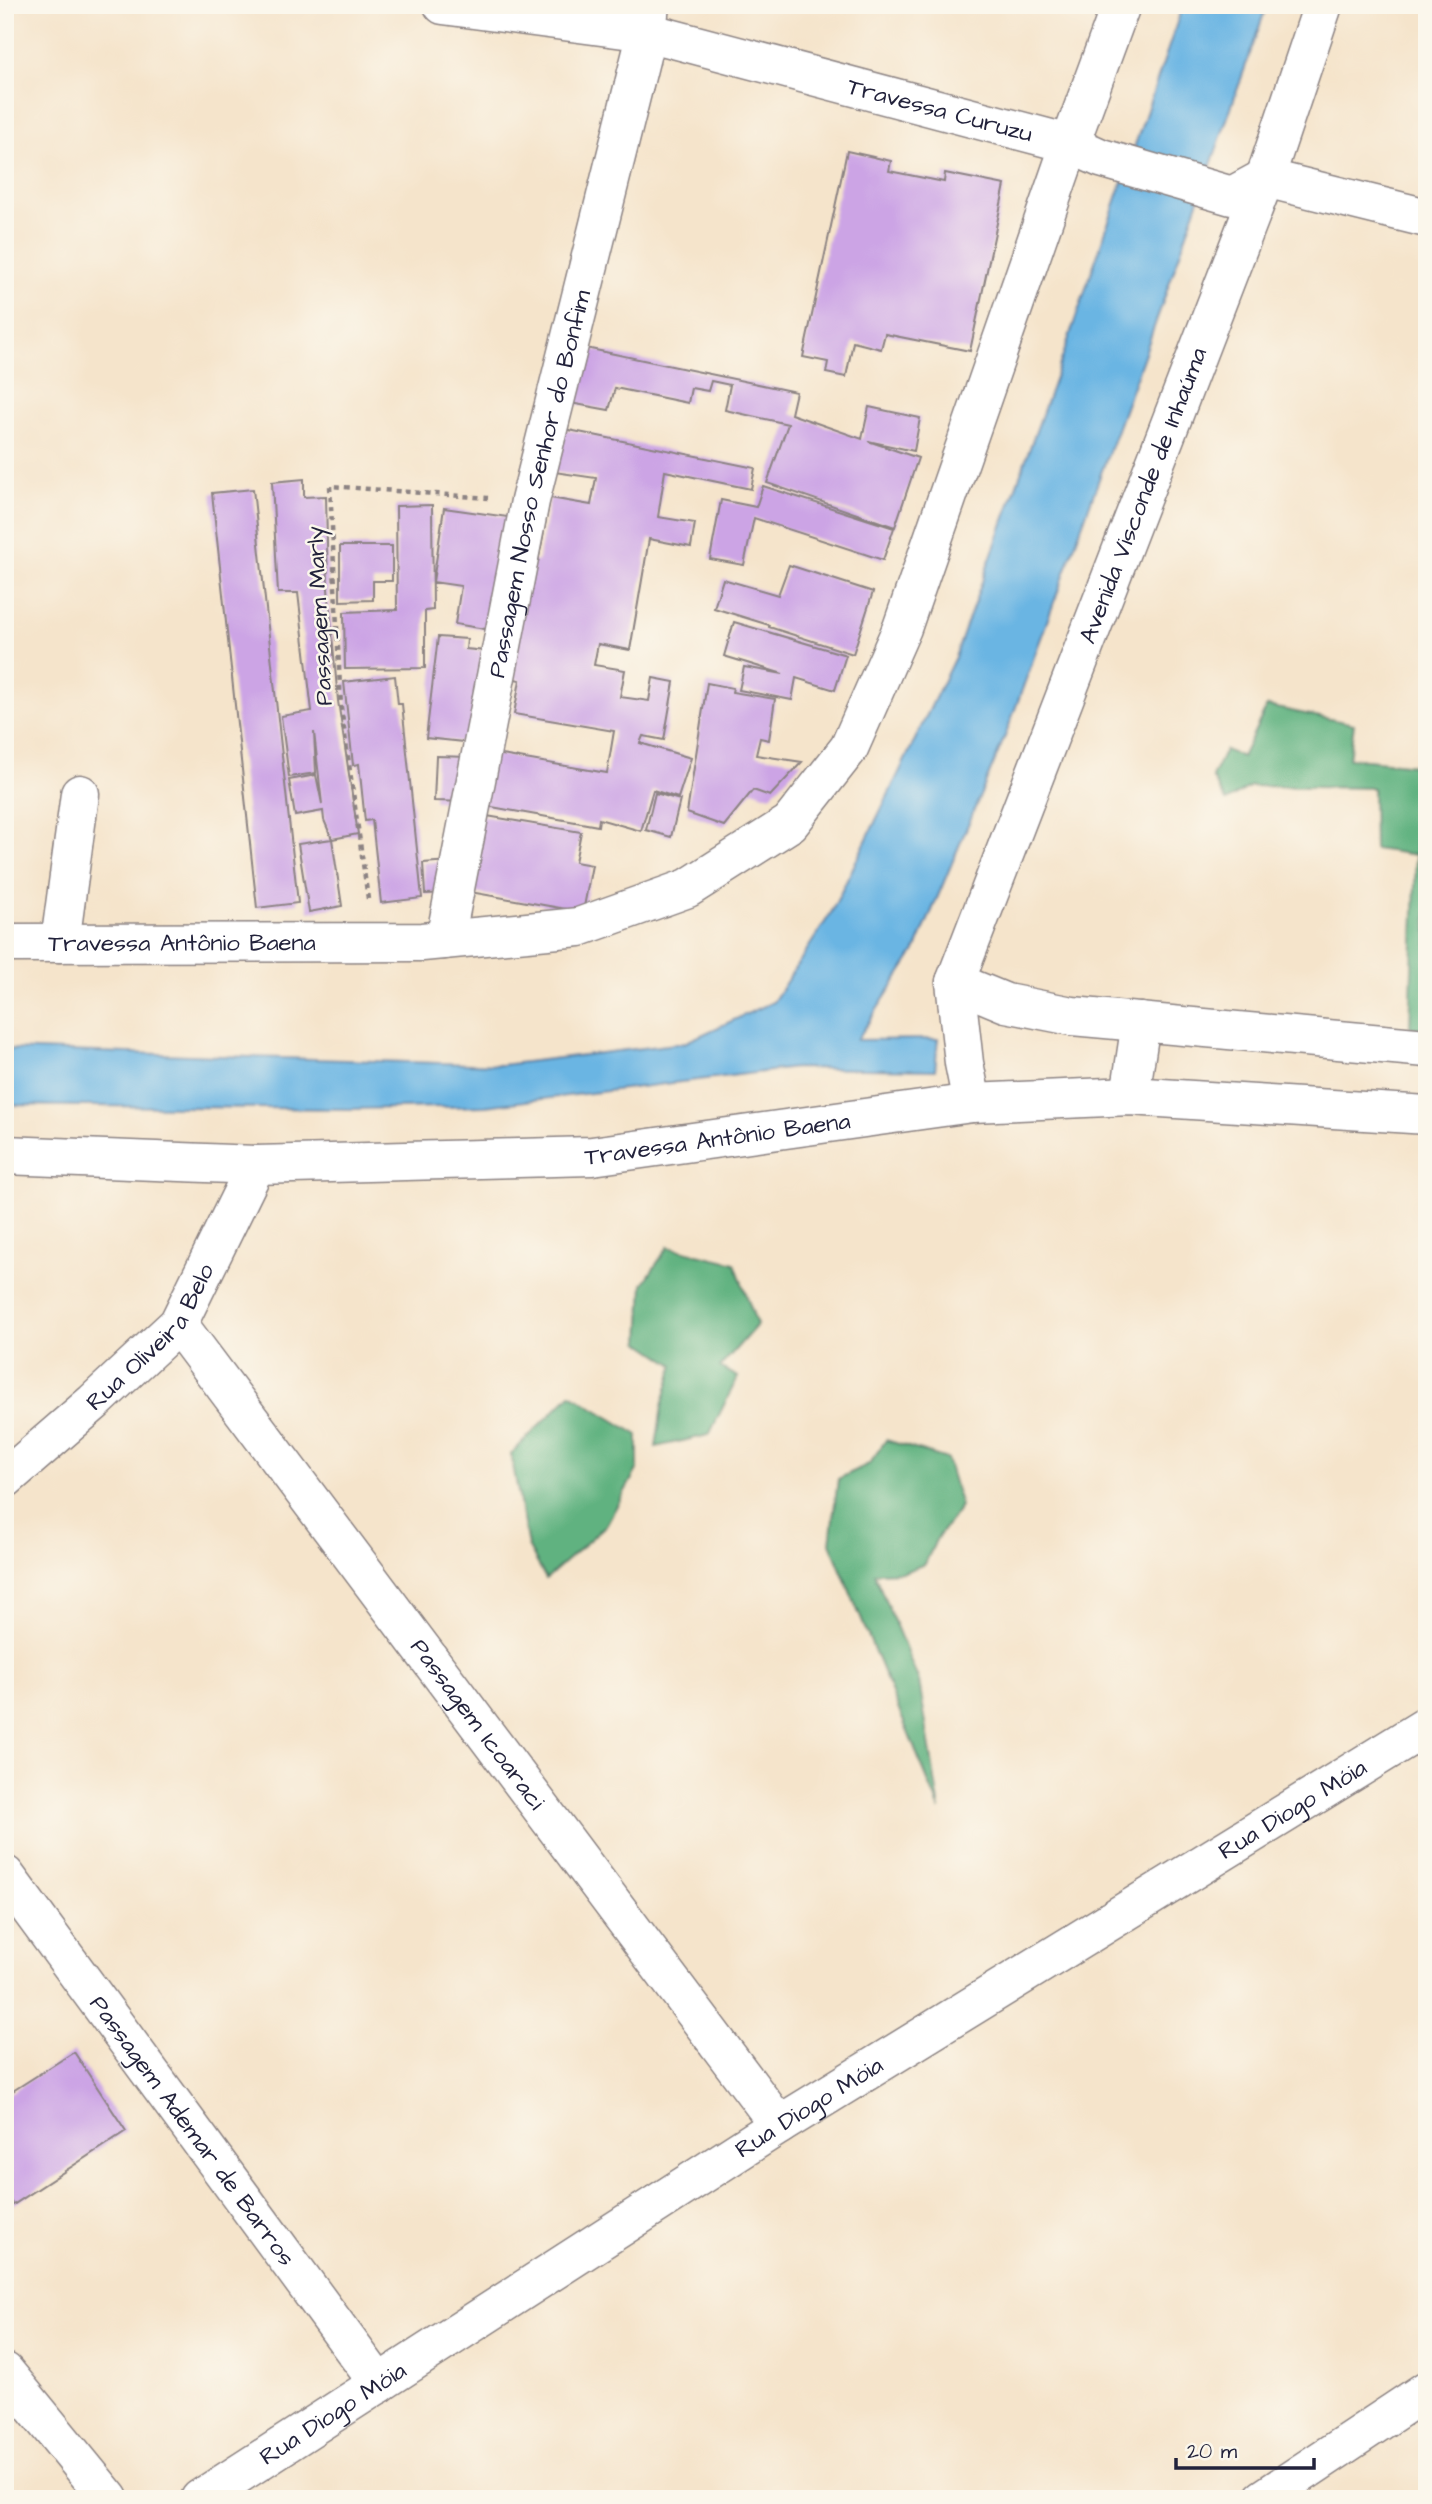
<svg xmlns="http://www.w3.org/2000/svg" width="1432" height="2504" font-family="'Architects Daughter',sans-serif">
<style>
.forest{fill:#61b280;stroke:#426a5e;stroke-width:2}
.water{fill:#6ab5e3;stroke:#466c8f;stroke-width:2}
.building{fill:#cca4e5}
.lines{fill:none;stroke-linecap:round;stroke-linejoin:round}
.minor-casing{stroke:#8c8383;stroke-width:41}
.path{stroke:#8c8383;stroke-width:4.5;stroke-dasharray:5 5;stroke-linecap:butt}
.minor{stroke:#fff;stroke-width:38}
.labels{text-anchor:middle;stroke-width:5;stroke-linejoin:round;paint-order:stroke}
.street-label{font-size:24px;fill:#22223b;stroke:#fbf7ec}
</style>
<rect width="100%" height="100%" fill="#fbf7ec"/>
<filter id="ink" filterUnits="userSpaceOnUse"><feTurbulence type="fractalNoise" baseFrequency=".0143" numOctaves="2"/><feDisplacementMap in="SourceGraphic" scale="14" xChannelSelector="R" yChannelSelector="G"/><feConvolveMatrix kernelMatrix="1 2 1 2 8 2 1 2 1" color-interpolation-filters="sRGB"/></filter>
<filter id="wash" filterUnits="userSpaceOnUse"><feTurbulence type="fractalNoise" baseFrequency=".00686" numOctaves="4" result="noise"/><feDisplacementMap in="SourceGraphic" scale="28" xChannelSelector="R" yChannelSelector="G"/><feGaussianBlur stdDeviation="1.57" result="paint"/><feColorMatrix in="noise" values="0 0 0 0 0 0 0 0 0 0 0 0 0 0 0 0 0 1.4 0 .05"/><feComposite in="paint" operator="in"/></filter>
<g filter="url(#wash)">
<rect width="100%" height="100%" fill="#f5e4cb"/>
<!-- forest -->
<path class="forest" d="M 1267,706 L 1354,724 L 1349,758 L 1415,765 L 1416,854 L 1427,855 L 1427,1030 L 1410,1027 L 1416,855 L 1374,849 L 1373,788 L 1251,786 L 1226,801 L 1212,777 L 1225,750 L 1242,757 Z
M 668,1247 L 735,1263 L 757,1325 L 720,1367 L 738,1377 L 709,1435 L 656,1447 L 662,1406 L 674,1365 L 640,1342 L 643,1284 Z
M 571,1394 L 638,1435 L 638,1468 L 606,1525 L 546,1579 L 528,1546 L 511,1454 Z
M 886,1440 L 947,1459 L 961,1506 L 936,1540 L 925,1564 L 904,1572 L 874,1573 L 919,1681 L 940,1810 L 830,1543 L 838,1479 L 869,1464 Z"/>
<!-- water -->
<path class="water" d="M 1183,5 L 1267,5 L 1146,350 L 1006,734 L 915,951 L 857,1040 L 938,1039 L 935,1070 L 795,1068 L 485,1106 L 352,1109 L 5,1105 L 5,1049 L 501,1065 L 684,1043 L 773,1002 L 831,913 L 955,657 L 1060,364 Z"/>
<g id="blocks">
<!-- building -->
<path class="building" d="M 847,151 L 891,161 L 889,171 L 944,182 L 945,173 L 1005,185 L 970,351 L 885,334 L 881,349 L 853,342 L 846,377 L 826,373 L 828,362 L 803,357 Z
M 581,347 L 796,392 L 791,414 L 862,439 L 869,407 L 920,418 L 914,451 L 868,441 L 918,458 L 895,527 L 767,483 L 788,424 L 725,410 L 730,385 L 711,381 L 708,391 L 691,388 L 688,403 L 615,388 L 609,410 L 570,403 Z
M 564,429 L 755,468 L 751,489 L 665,471 L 658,517 L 695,523 L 691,547 L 649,539 L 630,650 L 598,644 L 594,665 L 625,670 L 620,697 L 649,701 L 653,678 L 674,682 L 664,740 L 643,736 L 640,743 L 691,758 L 678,798 L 653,790 L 641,831 L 599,819 L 598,826 L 481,805 L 490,753 L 607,773 L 614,731 L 514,714 L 520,680 L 504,677 L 524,559 L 538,562 L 550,498 L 591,505 L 596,478 L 554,472 Z
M 304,479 L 304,497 L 326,496 L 328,589 L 338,701 L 358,834 L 332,839 L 324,820 L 323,811 L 295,816 L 289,780 L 316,775 L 322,804 L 314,732 L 316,773 L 289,777 L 281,716 L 312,711 L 298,593 L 278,593 L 272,482 Z
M 763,486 L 894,528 L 883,560 L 754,518 L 744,565 L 710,559 L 721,500 L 756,507 Z
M 253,489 L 298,903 L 257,908 L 212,493 Z
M 432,505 L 433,610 L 425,611 L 425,668 L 345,669 L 344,612 L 397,610 L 396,506 Z
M 444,508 L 508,517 L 491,630 L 455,624 L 461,586 L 433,582 Z
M 340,546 L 392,546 L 392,581 L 373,581 L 373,600 L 340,601 Z
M 789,565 L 873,592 L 853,654 L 769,627 L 769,625 L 714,608 L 723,579 L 778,595 Z
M 734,622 L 846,655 L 835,690 L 796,678 L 792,700 L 739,690 L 744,667 L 783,674 L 724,656 Z
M 438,637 L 467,639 L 466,649 L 485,651 L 473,743 L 426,738 Z
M 395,676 L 398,704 L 402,704 L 422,898 L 381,903 L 372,820 L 365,821 L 359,764 L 353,765 L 344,682 Z
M 707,683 L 733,688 L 732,692 L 775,699 L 769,740 L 760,738 L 756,755 L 802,762 L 770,796 L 753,790 L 724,826 L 687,813 Z
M 436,756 L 469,757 L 468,802 L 434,801 Z
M 655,793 L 680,800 L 671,837 L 646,830 Z
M 481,815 L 581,832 L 575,862 L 592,865 L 583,912 L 470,892 Z
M 332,839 L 342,906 L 309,912 L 298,844 Z
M 450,861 L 451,893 L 425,894 L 423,863 Z
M 74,2052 L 126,2131 L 13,2205 L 5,2193 L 5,2096 Z"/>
</g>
</g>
<g filter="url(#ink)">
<use href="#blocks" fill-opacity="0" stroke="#8c8383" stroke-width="2"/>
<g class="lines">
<!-- minor casing -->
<g class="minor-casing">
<g id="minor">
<path id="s1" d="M 443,5 L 647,32 L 1070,144 L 1101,158 L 1232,196 L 1265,178 L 1427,218"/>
<path id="s2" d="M 445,940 L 530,501 L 647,32 L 650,5"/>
<path id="s3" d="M 5,943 L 422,942 L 579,927 L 688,888 L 790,823 L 849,748 L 902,628 L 1070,144 L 1121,5"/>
<path d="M 60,943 L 80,794"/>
<path d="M 955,982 L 1006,1003 L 1072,1016 L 1427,1048"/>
<path d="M 1130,1096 L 1141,1022"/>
<path id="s4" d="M 972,1103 L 964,1063 L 955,982 L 1265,178 L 1323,5"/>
<path id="s5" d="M 5,1155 L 256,1165 L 592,1156 L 972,1103 L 1130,1096 L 1427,1115"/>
<path id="s6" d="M 178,1324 L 779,2125"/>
<path id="s7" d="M 5,1479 L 94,1402 L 178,1324 L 256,1165"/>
<path id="s8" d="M 5,1875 L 379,2384"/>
<path d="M 5,2372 L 109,2499"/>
<path id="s9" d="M 200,2499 L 779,2125 L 1427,1726"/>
<path d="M 1263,2499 L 1427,2390"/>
</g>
</g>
<!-- path -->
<path class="path" d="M 368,899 L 341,707 L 330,486 L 488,498"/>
<!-- minor -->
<use href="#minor" class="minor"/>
</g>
</g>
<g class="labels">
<!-- street labels -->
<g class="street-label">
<text dy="8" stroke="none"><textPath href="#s1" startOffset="509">Travessa Curuzu</textPath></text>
<text dy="8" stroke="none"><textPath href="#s2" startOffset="466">Passagem Nosso Senhor do Bonfim</textPath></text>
<text dy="8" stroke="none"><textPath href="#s4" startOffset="644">Avenida Visconde de Inhaúma</textPath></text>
<text transform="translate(319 616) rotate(-93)" y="8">Passagem Marly</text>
<text dy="8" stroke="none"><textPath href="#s3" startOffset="177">Travessa Antônio Baena</textPath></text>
<text dy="8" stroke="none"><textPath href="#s5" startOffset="714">Travessa Antônio Baena</textPath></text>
<text dy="8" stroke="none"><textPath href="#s7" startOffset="205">Rua Oliveira Belo</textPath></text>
<text dy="8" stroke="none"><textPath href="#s6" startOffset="500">Passagem Icoaraci</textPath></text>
<text dy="8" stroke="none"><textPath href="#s9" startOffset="1292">Rua Diogo Móia</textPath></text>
<text dy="8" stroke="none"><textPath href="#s9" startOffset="724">Rua Diogo Móia</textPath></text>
<text dy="8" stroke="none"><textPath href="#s8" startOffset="317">Passagem Ademar de Barros</textPath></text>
<text dy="8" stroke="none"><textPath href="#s9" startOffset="158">Rua Diogo Móia</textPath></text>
</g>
</g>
<!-- margin -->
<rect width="1432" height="2504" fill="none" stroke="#fbf7ec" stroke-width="28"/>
<!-- scale -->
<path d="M1176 2458v10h138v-10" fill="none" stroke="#22223b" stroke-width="3.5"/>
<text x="1187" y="2458" font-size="21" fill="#22223b" stroke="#fbf7ec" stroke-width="5" paint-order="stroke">20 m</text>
</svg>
